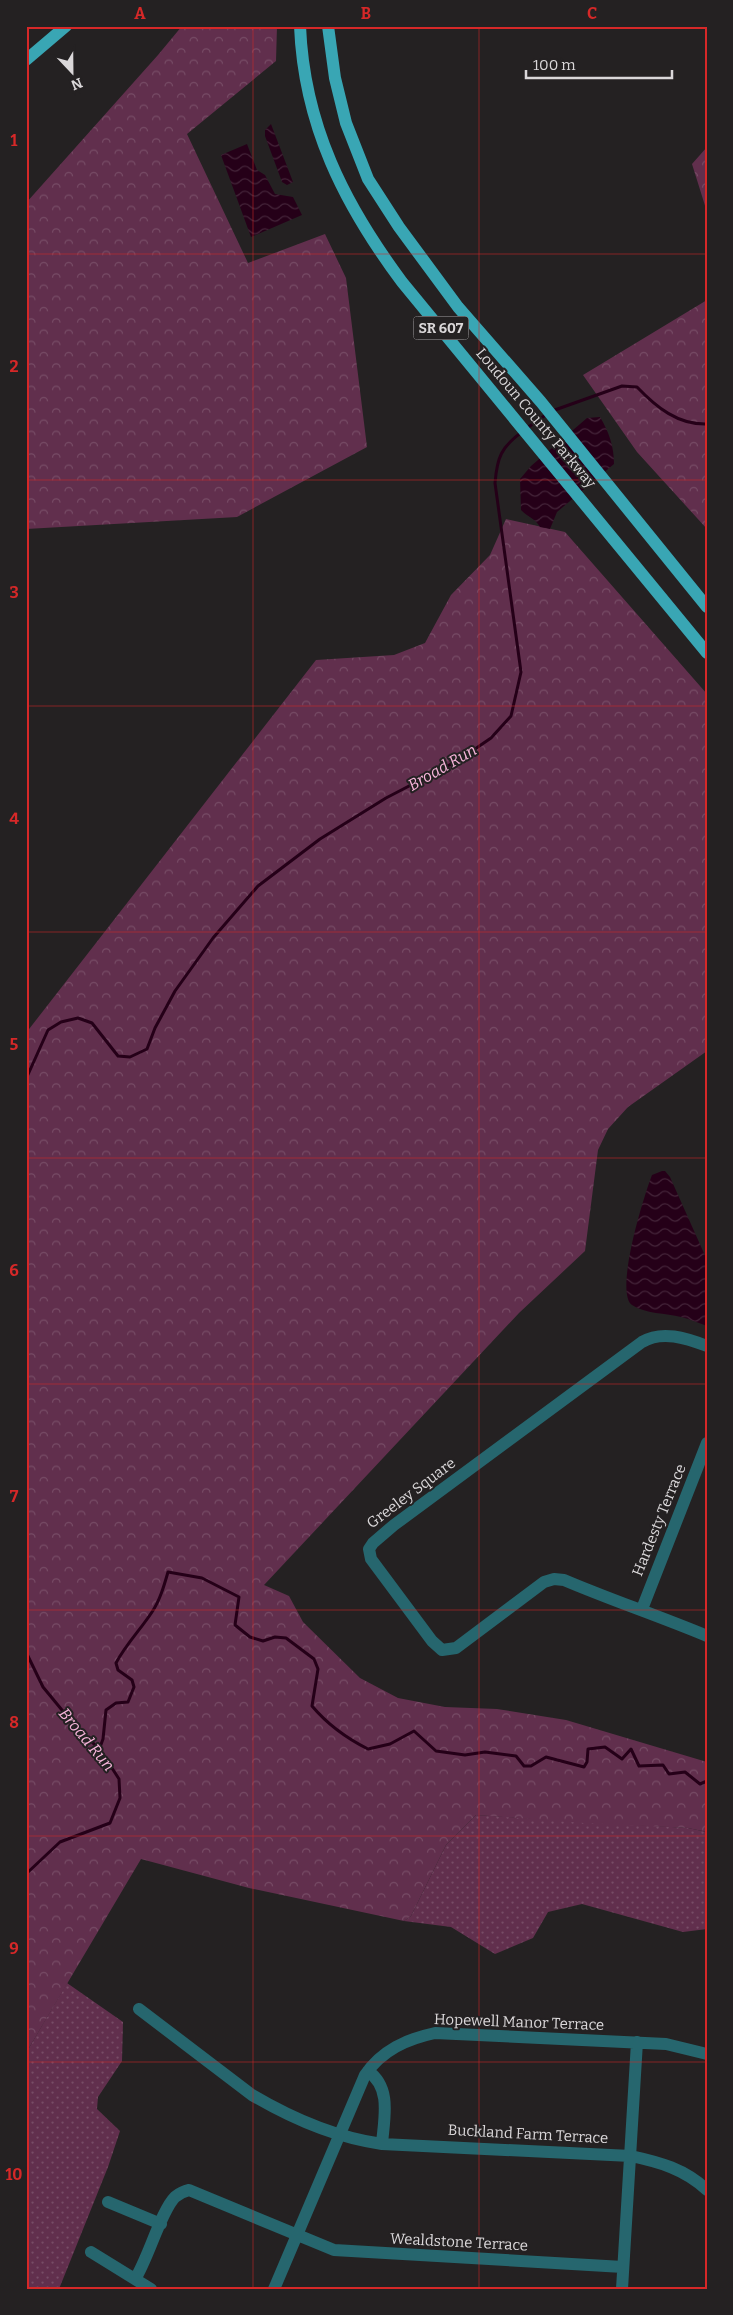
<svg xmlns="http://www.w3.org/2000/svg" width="733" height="2315" font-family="Bitter,serif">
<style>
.grass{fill:url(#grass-dots)}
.forest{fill:url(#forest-crowns)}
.water{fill:url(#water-waves)}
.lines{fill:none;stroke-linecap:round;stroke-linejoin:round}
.stream{stroke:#250018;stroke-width:3}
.minor{stroke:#26666e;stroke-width:12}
.major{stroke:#39a6b4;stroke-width:12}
.grid{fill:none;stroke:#d62828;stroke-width:1;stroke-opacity:0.55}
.labels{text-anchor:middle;stroke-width:4;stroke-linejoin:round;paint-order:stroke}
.shield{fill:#242122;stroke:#a3a0a2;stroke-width:1}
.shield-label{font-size:14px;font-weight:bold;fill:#dad7d9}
.street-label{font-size:15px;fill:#dad7d9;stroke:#242122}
.water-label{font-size:16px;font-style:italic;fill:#f7b4da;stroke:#242122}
.neatline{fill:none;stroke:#d62828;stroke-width:2}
.grid-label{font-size:16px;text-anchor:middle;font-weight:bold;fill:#d62828}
</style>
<defs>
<pattern id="grass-dots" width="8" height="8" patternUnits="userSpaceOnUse" patternTransform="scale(1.25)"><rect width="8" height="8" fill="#612f4d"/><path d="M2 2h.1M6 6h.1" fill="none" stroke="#774c66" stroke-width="1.8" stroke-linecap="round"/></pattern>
<pattern id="forest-crowns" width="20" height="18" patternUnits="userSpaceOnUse" patternTransform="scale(1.25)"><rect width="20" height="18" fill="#612f4d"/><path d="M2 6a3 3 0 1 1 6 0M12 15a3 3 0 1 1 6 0" fill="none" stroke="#774c66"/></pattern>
<pattern id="water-waves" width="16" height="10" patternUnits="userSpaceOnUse" patternTransform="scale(1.25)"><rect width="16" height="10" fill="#250018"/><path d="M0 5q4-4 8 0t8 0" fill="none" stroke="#442439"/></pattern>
</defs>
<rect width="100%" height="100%" fill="#242122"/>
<!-- grass -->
<path class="grass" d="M 476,1815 L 688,1828 L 707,1832 L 707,1929 L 683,1932 L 582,1904 L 548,1912 L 533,1938 L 495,1954 L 451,1927 L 404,1921 L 411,1916 L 446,1845 Z
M 67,1983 L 123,2022 L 122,2061 L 98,2097 L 97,2109 L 120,2131 L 108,2167 L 59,2289 L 26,2289 L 26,2053 Z"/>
<!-- forest -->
<path class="forest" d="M 182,26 L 277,26 L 276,61 L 187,134 L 248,263 L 325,234 L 346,278 L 367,447 L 237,517 L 26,529 L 26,203 L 158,55 Z
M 707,147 L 707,212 L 692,164 Z
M 707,300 L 707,529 L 637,452 L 583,375 Z
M 506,519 L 565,532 L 707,694 L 707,1051 L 628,1107 L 608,1129 L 598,1150 L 585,1251 L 519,1313 L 264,1585 L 289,1596 L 303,1622 L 360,1678 L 398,1698 L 445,1707 L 497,1709 L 566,1720 L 707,1762 L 707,1832 L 688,1828 L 584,1823 L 476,1815 L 446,1845 L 411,1916 L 404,1921 L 249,1888 L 141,1859 L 26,2053 L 26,1033 L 316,660 L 394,655 L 425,643 L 451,595 L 490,555 Z"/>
<!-- water -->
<path class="water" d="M 271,124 L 293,182 L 287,185 L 282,182 L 265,136 L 265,130 Z
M 247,144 L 257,170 L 265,175 L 275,194 L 293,197 L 302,215 L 251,237 L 221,155 Z
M 600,417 C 609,432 614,446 614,464 L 557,512 L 550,529 L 540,527 C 535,518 527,517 521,510 L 520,479 L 531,466 L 587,418 Z
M 662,1171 L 665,1171 L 670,1177 L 707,1260 L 707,1326 C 698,1323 690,1319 681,1317 C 666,1313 645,1314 632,1305 C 614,1292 644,1195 652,1175 Z"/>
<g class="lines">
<!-- stream -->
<path class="stream" d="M 552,411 L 622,386 L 637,387 C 656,407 678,425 707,424
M 527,428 L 547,414
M 26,1079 L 48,1030 L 61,1022 L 78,1018 L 92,1023 L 118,1056 L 130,1057 L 147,1049 L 155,1028 L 175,991 L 213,938 L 258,886 L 320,839 L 386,798 L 459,760 L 491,738 L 511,716 L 521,672 L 495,483 C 497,458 501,447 522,432
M 26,1652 L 43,1687 L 71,1721 L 101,1751 L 119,1779 L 120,1798 L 110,1823 L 60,1842 L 26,1874
M 99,1750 L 103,1739 L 106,1710 L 116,1703 L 128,1702 L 134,1687 L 132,1680 L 118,1670 L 116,1663 C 126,1644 141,1629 152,1612 C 160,1600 164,1586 168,1572 L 202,1578 L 239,1597 L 235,1625 L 250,1637 L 263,1641 L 275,1637 L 286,1638 L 314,1659 L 318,1669 L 312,1706 C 328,1725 346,1738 368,1749 L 390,1744 L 414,1731 L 436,1751 L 465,1755 L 485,1752 L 516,1756 L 524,1766 L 531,1766 L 546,1757 L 584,1767 L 587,1762 L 588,1749 L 605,1747 L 622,1759 L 631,1749 L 639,1766 L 663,1765 L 669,1774 L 685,1772 L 700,1784 L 707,1781"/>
<!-- minor -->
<path class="minor" d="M 707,1346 C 686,1338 662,1330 642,1342 L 394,1525 L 373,1543 L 369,1549 L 371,1559 L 432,1641 L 442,1650 L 456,1648 L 544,1582 L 554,1579 L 564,1580 C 611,1600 659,1616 707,1636
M 642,1609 L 707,1443
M 139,2009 L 252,2095 C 291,2118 338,2138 382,2144 L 631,2156 C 659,2162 685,2169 707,2190
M 368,2071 C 392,2088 384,2118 382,2144
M 108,2202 L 161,2224
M 91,2252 L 151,2289
M 135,2279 C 148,2259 161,2211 175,2197 C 180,2193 184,2191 189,2190 L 334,2250 L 623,2267
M 274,2289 L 365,2075 C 382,2050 407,2039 435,2033 L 666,2044 L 707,2054
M 622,2289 L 637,2042"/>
<!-- major -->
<path class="major" d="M 300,26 C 304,125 344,204 402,282 L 707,653
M 328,26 L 335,78 L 346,123 L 368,179 L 399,227 L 458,307 L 541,402 L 707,607
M 26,60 L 66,26"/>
</g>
<!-- grid -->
<path class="grid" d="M 253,26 L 253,2289M 479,26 L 479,2289M 26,254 L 707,254M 26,480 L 707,480M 26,706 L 707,706M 26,932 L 707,932M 26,1158 L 707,1158M 26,1384 L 707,1384M 26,1610 L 707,1610M 26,1836 L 707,1836M 26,2062 L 707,2062"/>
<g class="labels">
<!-- shield labels -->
<rect class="shield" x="413.5" y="316.5" width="55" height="23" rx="4"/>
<g class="shield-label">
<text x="441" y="333">SR 607</text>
</g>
<!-- street labels -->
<g class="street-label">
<text transform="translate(536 418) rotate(50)" y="5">Loudoun County Parkway</text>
<text transform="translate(411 1493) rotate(-37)" y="5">Greeley Square</text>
<text transform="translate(659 1520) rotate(-68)" y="5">Hardesty Terrace</text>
<text transform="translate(519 2022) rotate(2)" y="5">Hopewell Manor Terrace</text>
<text transform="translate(528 2134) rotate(3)" y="5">Buckland Farm Terrace</text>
<text transform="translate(459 2242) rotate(3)" y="5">Wealdstone Terrace</text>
</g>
<!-- water labels -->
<g class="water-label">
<text transform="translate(442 767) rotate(-30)" y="6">Broad Run</text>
<text transform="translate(87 1739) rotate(50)" y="6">Broad Run</text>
</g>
</g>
<!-- border -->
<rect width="733" height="2315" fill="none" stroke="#242122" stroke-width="55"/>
<!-- north arrow -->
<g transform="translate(72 72) rotate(158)" stroke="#242122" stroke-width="4" paint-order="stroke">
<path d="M0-4L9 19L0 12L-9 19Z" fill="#dad7d9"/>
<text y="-8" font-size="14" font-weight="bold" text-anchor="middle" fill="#dad7d9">N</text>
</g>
<!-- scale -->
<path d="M526 70v8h146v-8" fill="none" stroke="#dad7d9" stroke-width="2.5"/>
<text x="533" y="70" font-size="15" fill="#dad7d9" stroke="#242122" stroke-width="4" paint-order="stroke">100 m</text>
<rect x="28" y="28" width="678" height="2260" class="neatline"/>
<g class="grid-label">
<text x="140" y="19">A</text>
<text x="366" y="19">B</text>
<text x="592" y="19">C</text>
<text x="14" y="146">1</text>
<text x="14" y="372">2</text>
<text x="14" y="598">3</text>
<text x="14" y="824">4</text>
<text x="14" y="1050">5</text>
<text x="14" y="1276">6</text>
<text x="14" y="1502">7</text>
<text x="14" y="1728">8</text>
<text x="14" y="1954">9</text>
<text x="14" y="2180">10</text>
</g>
</svg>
